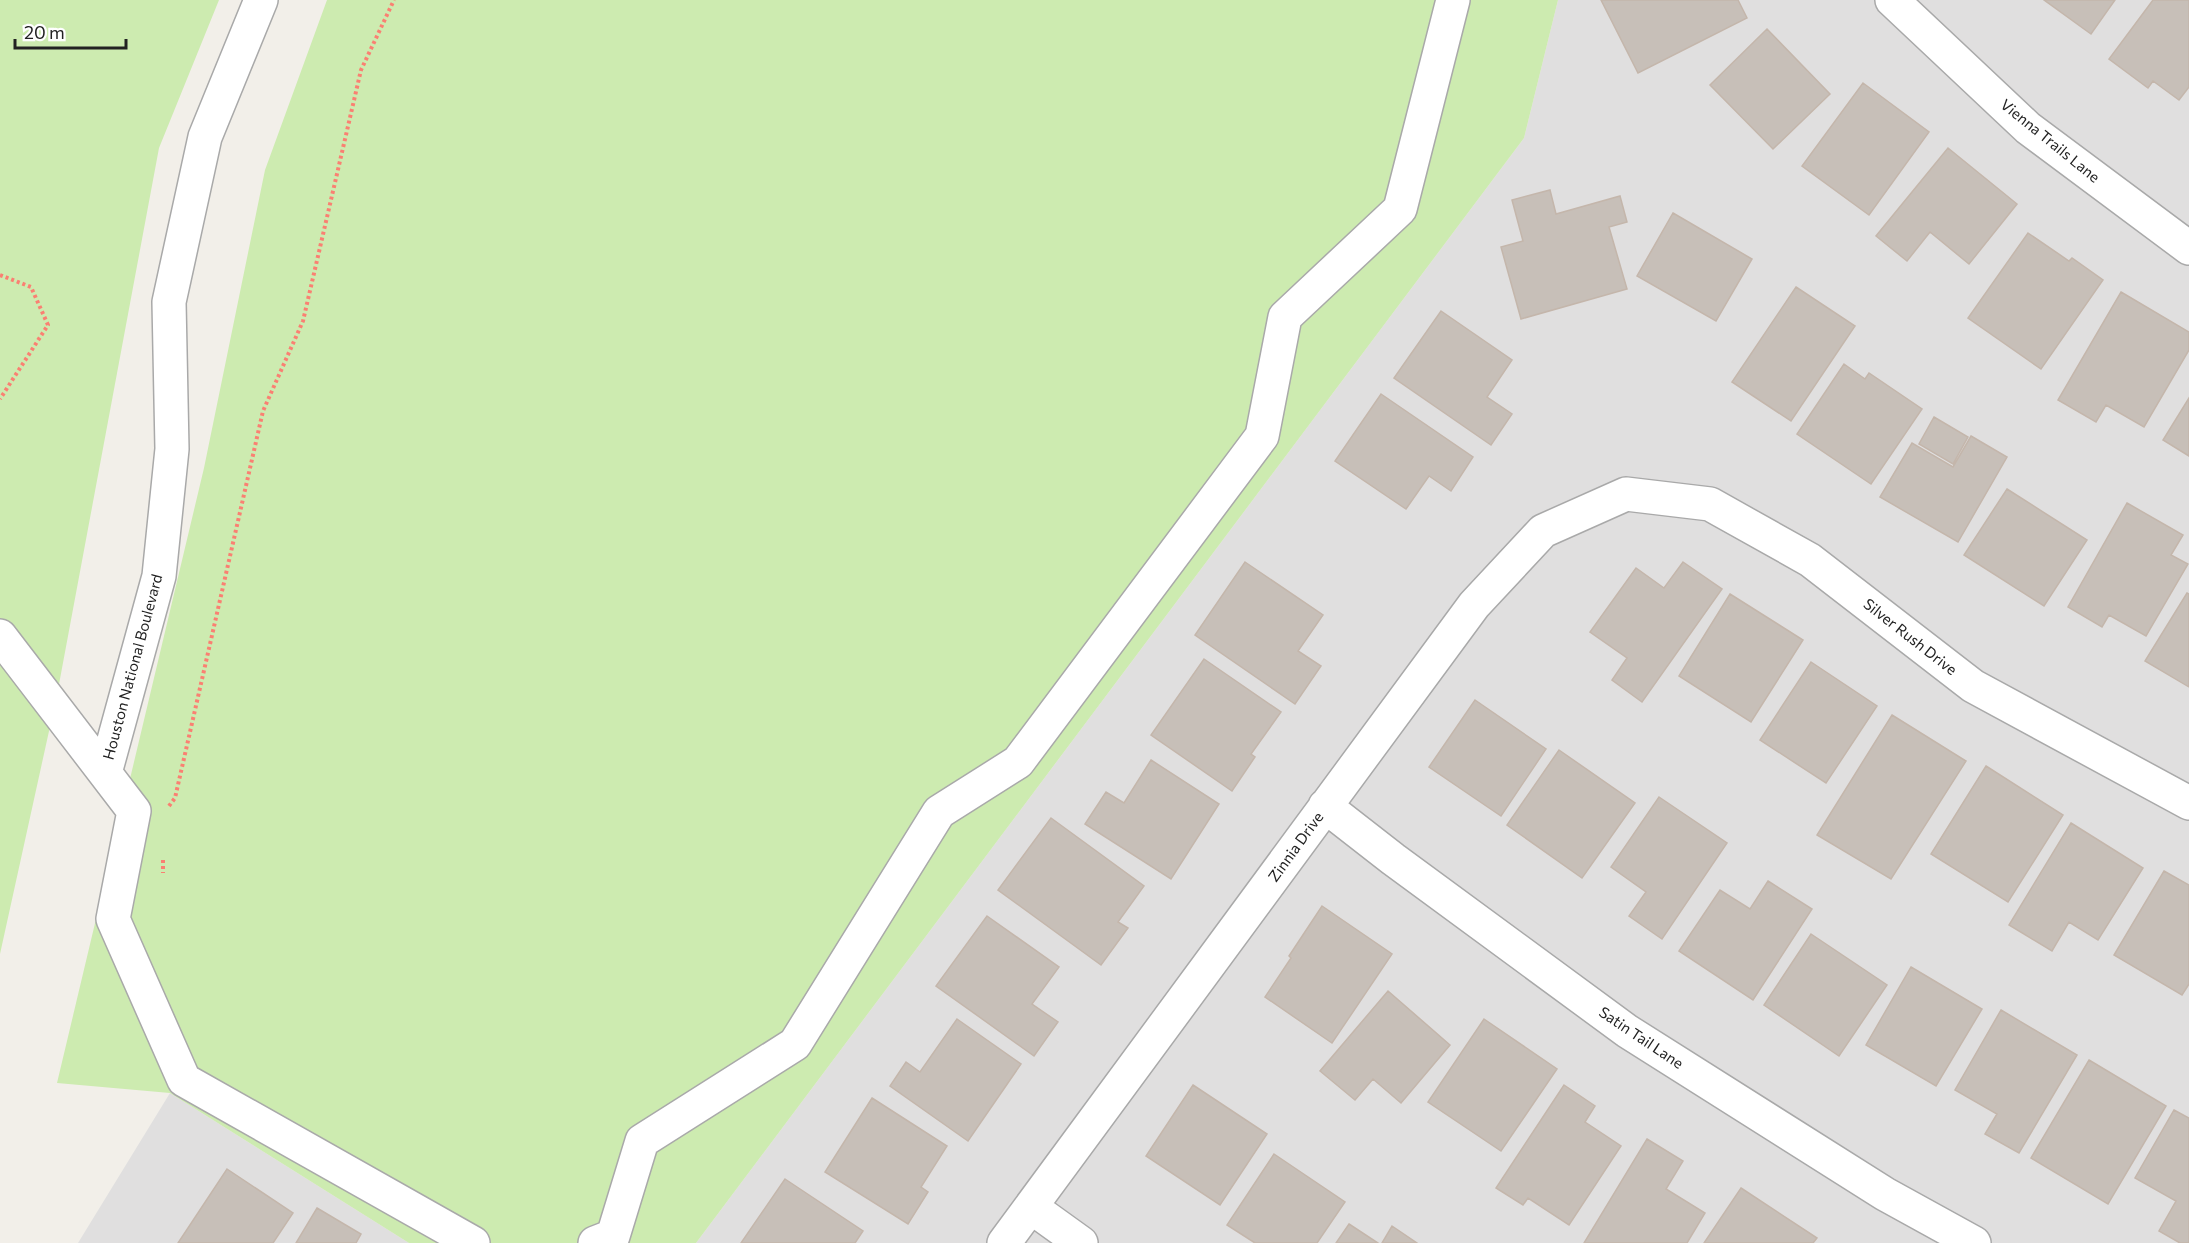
<svg xmlns="http://www.w3.org/2000/svg" width="2189" height="1243" font-family="Commissioner,sans-serif">
<style>
.residential{fill:#e0dfdf}
.grass{fill:#cdebb0}
.building{fill:#c7bfb8;stroke:#c4b6ab;stroke-width:1.5}
.lines{fill:none;stroke-linecap:round;stroke-linejoin:round}
.minor-casing{stroke:#a9a9a9;stroke-width:36}
.path{stroke:#fa8072;stroke-width:4;stroke-dasharray:3 3;stroke-linecap:butt}
.minor{stroke:#fff;stroke-width:33}
.labels{text-anchor:middle;stroke-width:6;stroke-linejoin:round;paint-order:stroke}
.street-label{font-size:15px;fill:#222;stroke:#fff}
</style>
<rect width="100%" height="100%" fill="#f2efe9"/>
<!-- residential -->
<path class="residential" d="M 1558,0 L 2189,0 L 2189,1243 L 696,1243 L 1524,138 Z
M 170,1093 L 409,1243 L 78,1243 Z"/>
<!-- grass -->
<path class="grass" d="M 0,0 L 219,0 L 159,148 L 57,695 L 129,783 L 204,468 L 265,170 L 327,0 L 1558,0 L 1524,138 L 696,1243 L 409,1243 L 170,1093 L 57,1083 L 121,814 L 51,722 L 0,954 Z"/>
<!-- building -->
<path class="building" d="M 1601,0 L 1738,0 L 1747,18 L 1638,73 Z
M 2044,0 L 2115,0 L 2091,34 Z
M 2153,0 L 2189,0 L 2189,87 L 2179,100 L 2153,81 L 2148,88 L 2109,59 Z
M 1767,29 L 1830,94 L 1773,149 L 1710,85 Z
M 1863,83 L 1929,132 L 1869,215 L 1802,166 Z
M 1948,148 L 2017,204 L 1969,264 L 1930,232 L 1907,261 L 1876,236 Z
M 1550,190 L 1556,214 L 1620,196 L 1627,222 L 1609,227 L 1627,289 L 1521,319 L 1501,247 L 1523,241 L 1512,200 Z
M 1673,213 L 1752,259 L 1716,321 L 1637,276 Z
M 2028,233 L 2069,261 L 2072,258 L 2103,280 L 2041,369 L 1968,318 Z
M 1796,287 L 1855,326 L 1791,421 L 1732,382 Z
M 2121,292 L 2189,332 L 2189,350 L 2144,427 L 2106,405 L 2096,422 L 2058,400 Z
M 1441,311 L 1512,360 L 1487,397 L 1512,414 L 1491,445 L 1394,378 Z
M 1844,364 L 1865,379 L 1869,373 L 1922,409 L 1871,484 L 1797,434 Z
M 1381,394 L 1473,457 L 1451,491 L 1429,476 L 1406,509 L 1335,461 Z
M 2189,398 L 2189,456 L 2163,440 Z
M 1934,417 L 1968,437 L 1953,464 L 1919,444 Z
M 1971,436 L 2007,457 L 1958,542 L 1880,497 L 1912,443 L 1953,467 Z
M 2007,489 L 2087,540 L 2044,606 L 1964,555 Z
M 2127,503 L 2183,535 L 2171,555 L 2188,564 L 2146,636 L 2109,615 L 2102,627 L 2068,607 Z
M 1245,562 L 1323,615 L 1298,651 L 1321,666 L 1295,704 L 1195,635 Z
M 1683,562 L 1722,589 L 1642,702 L 1612,680 L 1627,658 L 1590,632 L 1636,568 L 1664,588 Z
M 2187,593 L 2189,594 L 2189,687 L 2145,661 Z
M 1730,594 L 1803,640 L 1751,722 L 1679,676 Z
M 1204,659 L 1281,712 L 1251,754 L 1255,757 L 1232,791 L 1151,735 Z
M 1811,662 L 1877,706 L 1826,783 L 1760,740 Z
M 1475,700 L 1546,749 L 1501,816 L 1429,767 Z
M 1892,715 L 1966,761 L 1891,879 L 1817,835 Z
M 1559,750 L 1635,803 L 1582,878 L 1507,825 Z
M 1151,760 L 1219,804 L 1171,879 L 1085,824 L 1106,792 L 1124,803 Z
M 1986,766 L 2063,815 L 2008,902 L 1931,854 Z
M 1659,797 L 1727,843 L 1662,939 L 1629,916 L 1646,892 L 1611,867 Z
M 1051,818 L 1144,886 L 1118,922 L 1128,928 L 1101,965 L 998,890 Z
M 2071,823 L 2143,868 L 2098,940 L 2069,922 L 2052,951 L 2009,925 Z
M 2164,871 L 2189,885 L 2189,984 L 2182,995 L 2114,955 Z
M 1768,881 L 1812,909 L 1753,1000 L 1679,951 L 1720,890 L 1750,909 Z
M 1322,906 L 1392,954 L 1332,1043 L 1265,997 L 1291,958 L 1289,956 Z
M 987,916 L 1059,967 L 1032,1004 L 1058,1022 L 1034,1056 L 936,986 Z
M 1811,934 L 1887,985 L 1839,1056 L 1764,1005 Z
M 1911,967 L 1982,1009 L 1936,1086 L 1866,1045 Z
M 1388,991 L 1450,1045 L 1401,1103 L 1373,1079 L 1355,1100 L 1320,1071 Z
M 2001,1010 L 2077,1055 L 2019,1153 L 1985,1134 L 1997,1114 L 1955,1090 Z
M 957,1019 L 1021,1064 L 968,1141 L 890,1086 L 906,1062 L 920,1072 Z
M 1484,1019 L 1557,1069 L 1501,1151 L 1428,1102 Z
M 2089,1060 L 2166,1106 L 2108,1204 L 2031,1158 Z
M 1193,1085 L 1267,1134 L 1220,1205 L 1146,1156 Z
M 1564,1085 L 1595,1106 L 1585,1122 L 1621,1146 L 1569,1225 L 1528,1198 L 1523,1205 L 1496,1188 Z
M 872,1098 L 947,1146 L 921,1187 L 928,1192 L 908,1224 L 825,1172 Z
M 2174,1110 L 2189,1118 L 2189,1243 L 2180,1243 L 2159,1231 L 2176,1201 L 2135,1178 Z
M 1647,1139 L 1683,1161 L 1666,1189 L 1705,1213 L 1687,1243 L 1584,1243 Z
M 1274,1154 L 1345,1202 L 1317,1243 L 1255,1243 L 1227,1225 Z
M 227,1169 L 293,1213 L 273,1243 L 178,1243 Z
M 785,1179 L 863,1231 L 855,1243 L 741,1243 Z
M 1741,1188 L 1817,1238 L 1813,1243 L 1704,1243 Z
M 317,1208 L 361,1234 L 356,1243 L 296,1243 Z
M 1349,1224 L 1378,1243 L 1336,1243 Z
M 1392,1226 L 1417,1243 L 1382,1243 Z"/>
<g class="lines">
<!-- minor casing -->
<g class="minor-casing">
<path id="minor" d="M 1892,0 L 2028,128 L 2189,248
M 0,636 L 134,811 L 113,919 L 184,1080 L 473,1243
M 105,773 L 159,576 L 172,449 L 169,302 L 205,137 L 261,0
M 1325,806 L 1393,859 L 1627,1031 L 1885,1194 L 1974,1243
M 1031,1207 L 1081,1243
M 595,1243 L 613,1236 L 642,1141 L 795,1044 L 939,812 L 1018,762 L 1262,436 L 1285,317 L 1400,209 L 1453,0
M 1004,1243 L 1474,605 L 1543,531 L 1626,494 L 1710,504 L 1810,560 L 1973,686 L 2189,803"/>
</g>
<!-- path -->
<path class="path" d="M 0,275 L 31,287 L 48,325 L 0,399
M 169,806 L 175,798 L 263,411 L 303,321 L 361,70 L 394,0
M 163,860 L 163,873"/>
<!-- minor -->
<use href="#minor" class="minor"/>
</g>
<g class="labels">
<!-- street labels -->
<g class="street-label">
<text transform="translate(2050 141) rotate(39)" y="5">Vienna Trails Lane</text>
<text transform="translate(1910 637) rotate(38)" y="5">Silver Rush Drive</text>
<text transform="translate(133 667) rotate(-75)" y="5">Houston National Boulevard</text>
<text transform="translate(1296 847) rotate(-54)" y="5">Zinnia Drive</text>
<text transform="translate(1641 1038) rotate(34)" y="5">Satin Tail Lane</text>
</g>
</g>
<!-- scale -->
<path d="M15 39v9h111v-9" fill="none" stroke="#222222" stroke-width="3"/>
<text x="24" y="39" font-size="18" fill="#222222" stroke="#ffffff" stroke-width="4.5" paint-order="stroke">20 m</text>
</svg>
